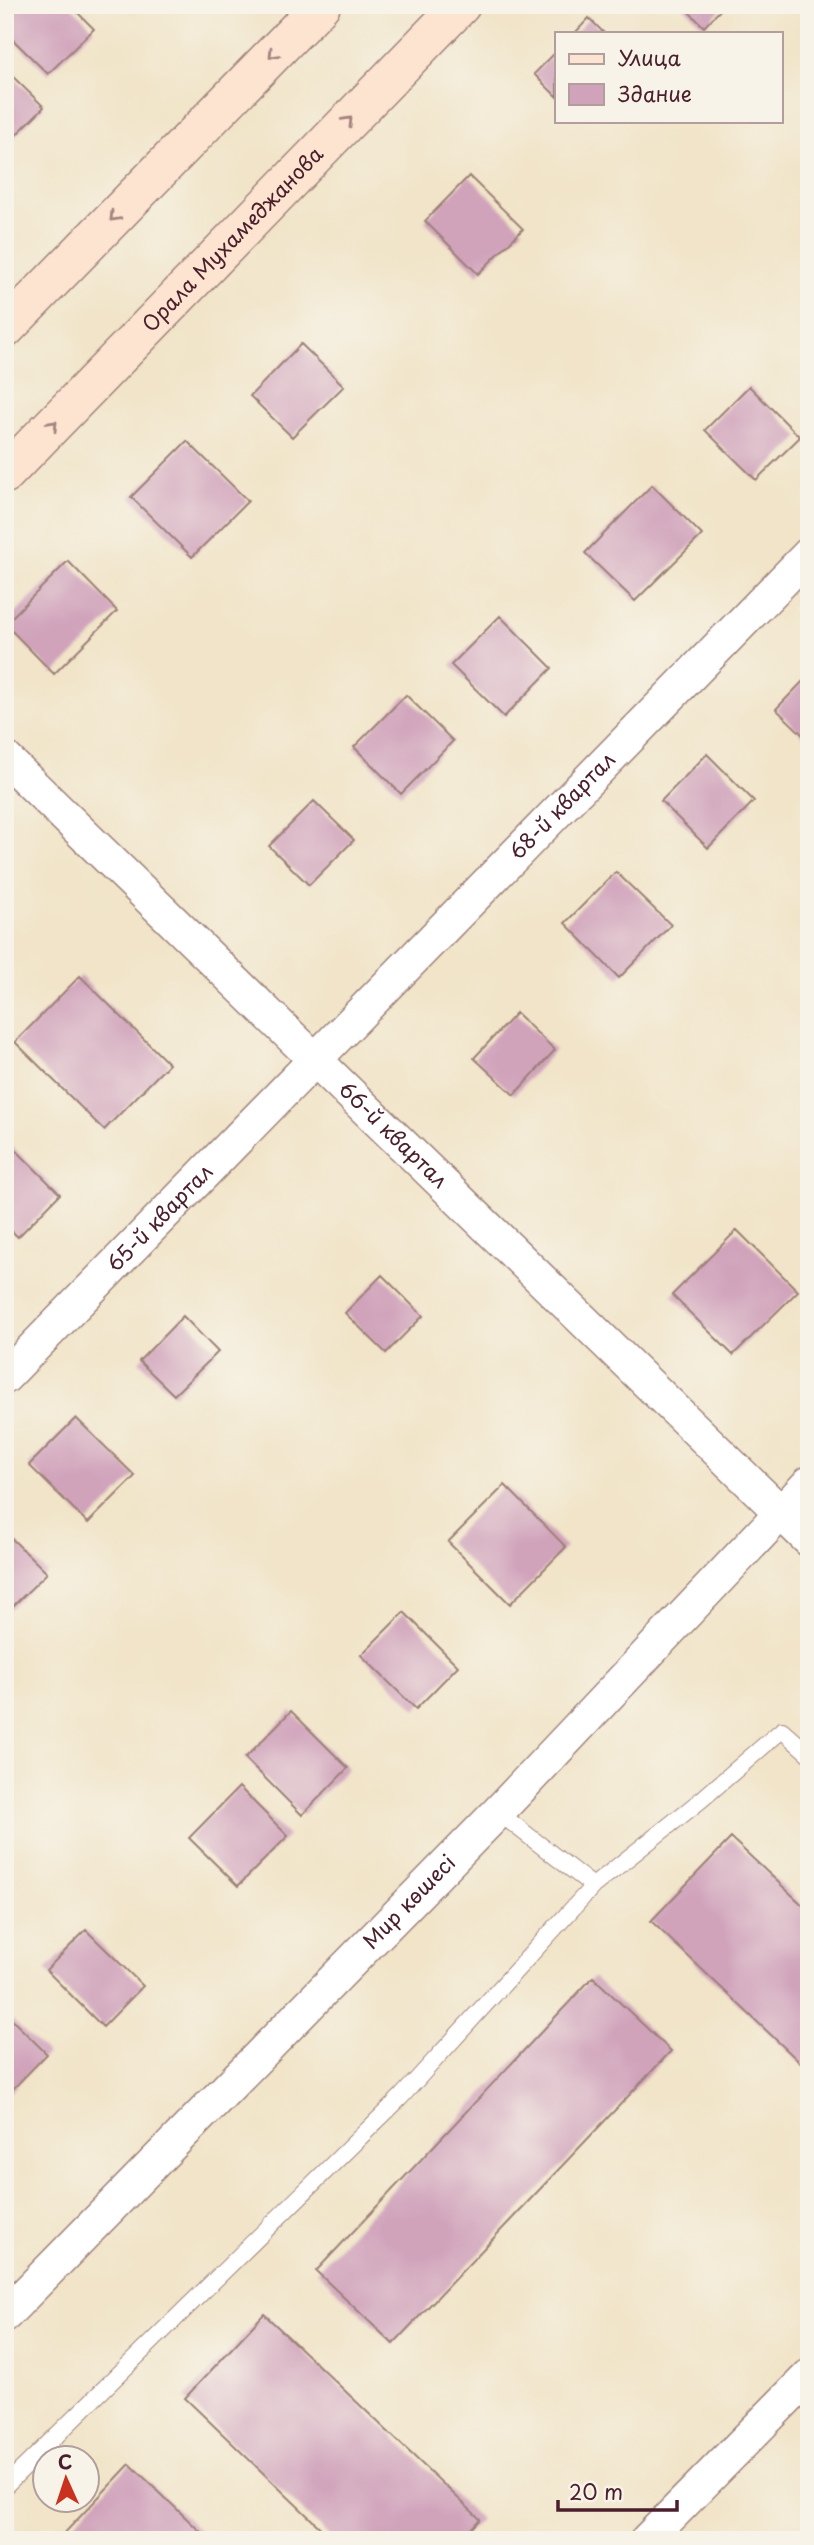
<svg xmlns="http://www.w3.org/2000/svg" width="814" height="2545" font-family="'Playpen Sans',sans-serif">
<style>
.building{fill:#d0a3bb}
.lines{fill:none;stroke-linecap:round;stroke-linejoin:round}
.lane-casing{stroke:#9e827a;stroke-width:18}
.street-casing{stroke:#9e827a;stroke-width:36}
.secondary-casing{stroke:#9e827a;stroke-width:41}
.lane{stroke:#fff;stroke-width:16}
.street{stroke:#fff;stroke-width:33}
.secondary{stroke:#fde4d1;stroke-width:38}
.oneway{stroke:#a4827e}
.labels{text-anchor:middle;stroke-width:6;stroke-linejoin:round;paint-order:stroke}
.street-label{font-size:21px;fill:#4a1f2b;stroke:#f7f3e8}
</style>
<rect width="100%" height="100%" fill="#f7f3e8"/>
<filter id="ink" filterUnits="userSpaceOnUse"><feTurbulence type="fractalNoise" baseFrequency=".0143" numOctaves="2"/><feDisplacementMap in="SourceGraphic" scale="14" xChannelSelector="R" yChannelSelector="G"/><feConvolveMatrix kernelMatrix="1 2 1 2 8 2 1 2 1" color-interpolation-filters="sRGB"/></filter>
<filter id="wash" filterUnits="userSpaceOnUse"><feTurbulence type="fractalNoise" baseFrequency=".00686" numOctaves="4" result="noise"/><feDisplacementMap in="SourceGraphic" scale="28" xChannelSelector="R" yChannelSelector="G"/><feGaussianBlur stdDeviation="1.57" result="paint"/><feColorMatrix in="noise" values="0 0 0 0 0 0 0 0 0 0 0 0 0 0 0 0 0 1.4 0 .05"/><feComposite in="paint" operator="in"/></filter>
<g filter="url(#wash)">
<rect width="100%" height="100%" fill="#f1e4c8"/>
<g id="blocks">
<!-- building -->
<path class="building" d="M 14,5 L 70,5 L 94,29 L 48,74 L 5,32 L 5,14 Z
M 682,5 L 725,5 L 704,27 Z
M 589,18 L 604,33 L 575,33 Z
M 557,51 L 557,97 L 534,74 Z
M 5,69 L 44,107 L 5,146 Z
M 469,176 L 523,229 L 478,274 L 425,221 Z
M 301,344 L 344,386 L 292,437 L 250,396 Z
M 749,386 L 800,437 L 756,480 L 705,430 Z
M 187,441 L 248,501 L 192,557 L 131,497 Z
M 652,485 L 702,535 L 635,601 L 585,553 Z
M 68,561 L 117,611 L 54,674 L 5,624 Z
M 500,616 L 552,668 L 504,717 L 451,665 Z
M 809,675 L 809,741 L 776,709 Z
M 406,695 L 453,741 L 401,794 L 354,747 Z
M 707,754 L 754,801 L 708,848 L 661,801 Z
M 314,801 L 354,840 L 309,885 L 269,846 Z
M 616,872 L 671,925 L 619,978 L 565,923 Z
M 80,976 L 169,1064 L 104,1130 L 15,1042 Z
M 516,1013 L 555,1050 L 514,1095 L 474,1058 Z
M 5,1139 L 60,1194 L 18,1237 L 5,1225 Z
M 737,1230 L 798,1291 L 733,1355 L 672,1295 Z
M 382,1275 L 423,1316 L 386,1353 L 345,1313 Z
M 183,1316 L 218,1352 L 174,1395 L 139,1361 Z
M 76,1418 L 135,1476 L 88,1523 L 29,1465 Z
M 505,1485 L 566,1547 L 510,1604 L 448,1542 Z
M 5,1532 L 47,1573 L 5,1614 Z
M 404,1612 L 458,1666 L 416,1709 L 361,1655 Z
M 291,1711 L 348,1768 L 302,1815 L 245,1758 Z
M 239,1787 L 288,1836 L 238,1886 L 189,1838 Z
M 731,1838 L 809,1911 L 809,2071 L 651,1921 Z
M 86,1930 L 143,1986 L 103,2027 L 46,1970 Z
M 593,1977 L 671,2051 L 393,2344 L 316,2271 Z
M 5,2013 L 47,2054 L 5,2097 Z
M 264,2314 L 480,2519 L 461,2540 L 333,2540 L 185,2398 Z
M 130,2464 L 209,2540 L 58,2540 Z"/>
</g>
</g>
<g filter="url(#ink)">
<use href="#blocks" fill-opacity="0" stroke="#9e827a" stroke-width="2"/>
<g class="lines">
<!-- lane casing -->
<g class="lane-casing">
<path id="lane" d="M 498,1812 L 593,1886 L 701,1800 L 782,1730 L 809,1754
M 5,2486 L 401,2097 L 593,1886"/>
</g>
<!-- street casing -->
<g class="street-casing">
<g id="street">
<path id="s1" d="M 5,758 L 809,1540"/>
<path id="s2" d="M 5,1377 L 809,554"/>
<path id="s3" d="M 5,2315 L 498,1812 L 809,1483"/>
<path d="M 647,2540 L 809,2376"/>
</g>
</g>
<!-- secondary casing -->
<g class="secondary-casing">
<g id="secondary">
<path d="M 5,329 L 321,5"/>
<path id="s4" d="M 5,474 L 461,5"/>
</g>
</g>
<!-- lane -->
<use href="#lane" class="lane"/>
<!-- street -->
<use href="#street" class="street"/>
<!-- secondary -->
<use href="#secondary" class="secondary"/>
</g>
<!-- one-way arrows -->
<defs><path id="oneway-chevron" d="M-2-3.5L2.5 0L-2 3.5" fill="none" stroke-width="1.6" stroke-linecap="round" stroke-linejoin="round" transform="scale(1.75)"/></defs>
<g class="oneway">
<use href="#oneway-chevron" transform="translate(273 54) rotate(134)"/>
<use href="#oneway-chevron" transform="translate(348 121) rotate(-46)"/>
<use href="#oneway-chevron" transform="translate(114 217) rotate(134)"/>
<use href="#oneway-chevron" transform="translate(53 425) rotate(-46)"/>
</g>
</g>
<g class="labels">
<!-- street labels -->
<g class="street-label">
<text dy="7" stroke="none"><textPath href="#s4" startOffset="327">Орала Мухамеджанова</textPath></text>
<text dy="7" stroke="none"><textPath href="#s2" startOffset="798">68-й квартал</textPath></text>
<text dy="7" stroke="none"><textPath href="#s1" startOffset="541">66-й квартал</textPath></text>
<text dy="7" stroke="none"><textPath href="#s2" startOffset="222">65-й квартал</textPath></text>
<text dy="7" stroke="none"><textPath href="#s3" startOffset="578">Мир көшесі</textPath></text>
</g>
</g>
<!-- margin -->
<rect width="814" height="2545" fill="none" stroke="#f7f3e8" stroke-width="28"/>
<!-- legend -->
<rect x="555" y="32" width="228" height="91" fill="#f7f3e8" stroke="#b29e9c" stroke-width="2"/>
<rect x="569" y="54" width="35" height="10" fill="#fde4d1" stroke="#b29e9c" stroke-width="2"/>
<text x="618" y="66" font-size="21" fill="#4a1f2b">Улица</text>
<rect x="569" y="84" width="35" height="21" fill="#d0a3bb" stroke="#b29e9c" stroke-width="2"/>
<text x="618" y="102" font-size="21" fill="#4a1f2b">Здание</text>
<!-- north arrow -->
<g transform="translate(66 2479) rotate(357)"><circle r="33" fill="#f7f3e8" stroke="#b29e9c" stroke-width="2"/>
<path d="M0-5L12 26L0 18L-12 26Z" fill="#c8321e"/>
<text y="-10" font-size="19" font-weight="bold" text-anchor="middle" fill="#4a1f2b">С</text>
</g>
<!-- scale -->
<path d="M558 2500v10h119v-10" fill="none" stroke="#4a1f2b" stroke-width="3.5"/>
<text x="569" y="2500" font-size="21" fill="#4a1f2b" stroke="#f7f3e8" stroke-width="5" paint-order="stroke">20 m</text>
</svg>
